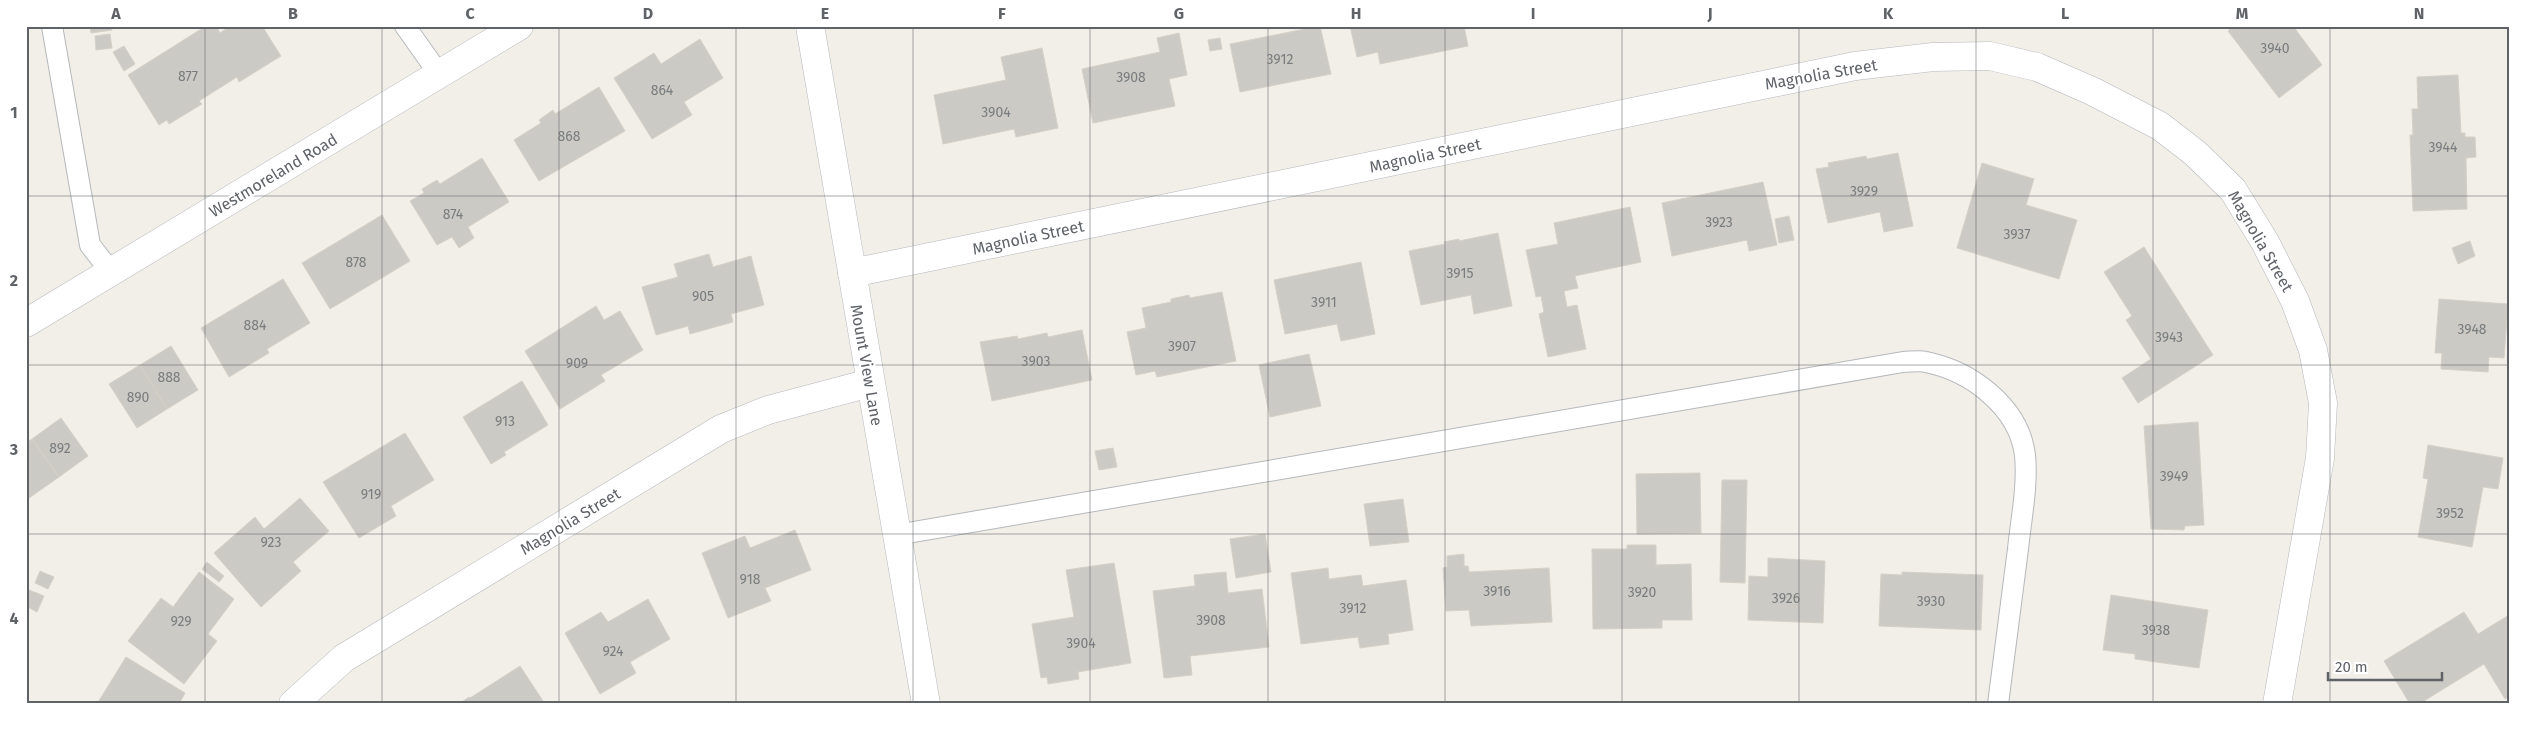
<svg xmlns="http://www.w3.org/2000/svg" width="2535" height="730" font-family="'Fira Sans',sans-serif">
<style>
.building{fill:#cccac5;stroke:#d6d1c6}
.lines{fill:none;stroke-linecap:round;stroke-linejoin:round}
.lane-casing{stroke:#b5b8bc;stroke-width:22}
.street-casing{stroke:#b5b8bc;stroke-width:29}
.secondary-casing{stroke:#b6babf;stroke-width:29}
.lane{stroke:#fff;stroke-width:20}
.street{stroke:#fff;stroke-width:28}
.secondary{stroke:#fff;stroke-width:28}
.grid{fill:none;stroke:#5f6368;stroke-width:1;stroke-opacity:0.55}
.labels{text-anchor:middle;stroke-width:4.5;stroke-linejoin:round;paint-order:stroke}
.number-label{font-size:14px;fill:#7a7d7f}
.street-label{font-size:16px;fill:#5f6368;stroke:#fff}
.neatline{fill:none;stroke:#5f6368;stroke-width:2}
.grid-label{font-size:16px;text-anchor:middle;font-weight:bold;fill:#5f6368}
</style>
<rect width="100%" height="100%" fill="#f1efe8"/>
<!-- building -->
<path class="building" d="M 90,26 L 111,26 L 112,30 L 91,33 Z
M 206,26 L 216,26 L 220,33 L 230,26 L 262,26 L 281,56 L 239,82 L 237,77 L 199,101 L 202,104 L 169,124 L 167,120 L 159,125 L 128,75 Z
M 1320,26 L 1331,74 L 1240,92 L 1230,44 Z
M 1350,26 L 1464,26 L 1468,46 L 1380,64 L 1378,52 L 1357,57 Z
M 2233,26 L 2293,26 L 2322,65 L 2279,98 L 2228,31 Z
M 1179,33 L 1187,75 L 1169,79 L 1175,106 L 1093,123 L 1082,69 L 1160,52 L 1157,38 Z
M 110,34 L 112,48 L 96,50 L 95,36 Z
M 1220,38 L 1222,49 L 1210,51 L 1208,40 Z
M 700,39 L 723,78 L 684,102 L 692,115 L 652,139 L 614,78 L 654,53 L 661,64 Z
M 124,46 L 135,64 L 124,71 L 113,52 Z
M 1042,48 L 1058,128 L 1016,137 L 1014,129 L 943,144 L 934,95 L 1006,80 L 1001,57 Z
M 2458,75 L 2461,133 L 2465,133 L 2465,137 L 2475,137 L 2476,157 L 2466,158 L 2467,209 L 2413,211 L 2410,135 L 2413,135 L 2412,109 L 2418,109 L 2417,77 Z
M 599,87 L 625,131 L 539,181 L 514,140 L 541,123 L 539,120 L 553,110 L 555,114 Z
M 1898,153 L 1913,226 L 1884,232 L 1880,212 L 1828,223 L 1816,169 L 1829,167 L 1828,163 L 1866,156 L 1867,159 Z
M 482,158 L 509,202 L 468,227 L 474,238 L 459,248 L 452,237 L 437,245 L 410,201 L 424,193 L 422,189 L 437,180 L 440,184 Z
M 1982,163 L 2034,179 L 2026,205 L 2077,220 L 2059,279 L 1957,248 Z
M 1763,182 L 1777,245 L 1749,251 L 1747,240 L 1672,256 L 1662,203 Z
M 1630,207 L 1641,262 L 1575,276 L 1578,288 L 1564,291 L 1567,307 L 1577,305 L 1586,349 L 1548,357 L 1539,314 L 1544,312 L 1541,296 L 1536,297 L 1526,250 L 1558,244 L 1554,223 Z
M 382,215 L 410,261 L 330,309 L 302,263 Z
M 1789,216 L 1794,240 L 1779,243 L 1775,219 Z
M 1498,233 L 1512,306 L 1474,314 L 1471,295 L 1421,305 L 1409,251 L 1445,244 L 1444,242 L 1459,239 L 1459,241 Z
M 2470,241 L 2475,256 L 2458,264 L 2452,248 Z
M 2144,247 L 2213,355 L 2138,403 L 2122,378 L 2151,359 L 2126,320 L 2132,316 L 2104,272 Z
M 709,254 L 713,267 L 751,256 L 764,305 L 731,314 L 733,322 L 690,334 L 688,326 L 656,335 L 642,287 L 678,277 L 674,264 Z
M 1361,262 L 1375,334 L 1341,341 L 1337,324 L 1285,334 L 1274,280 Z
M 283,279 L 310,323 L 267,349 L 269,353 L 229,377 L 201,328 Z
M 1222,292 L 1236,361 L 1157,377 L 1155,371 L 1136,375 L 1127,332 L 1146,328 L 1142,308 L 1171,302 L 1171,299 L 1189,295 L 1190,298 Z
M 2439,299 L 2508,304 L 2504,358 L 2489,357 L 2488,372 L 2441,369 L 2442,353 L 2435,353 Z
M 596,306 L 604,320 L 620,311 L 643,350 L 601,375 L 605,381 L 560,409 L 525,351 Z
M 1082,330 L 1092,380 L 992,401 L 980,342 L 1017,336 L 1018,339 L 1047,333 L 1048,337 Z
M 171,346 L 198,390 L 167,409 L 140,365 Z
M 1309,354 L 1321,406 L 1270,417 L 1259,365 Z
M 140,365 L 167,409 L 137,428 L 109,384 Z
M 522,381 L 548,425 L 504,452 L 506,455 L 491,464 L 463,417 Z
M 61,418 L 88,456 L 59,477 L 32,439 Z
M 2198,422 L 2204,525 L 2185,526 L 2184,530 L 2151,529 L 2144,426 Z
M 405,433 L 434,480 L 391,506 L 396,516 L 359,538 L 323,482 Z
M 32,439 L 59,477 L 29,498 L 26,494 L 26,443 Z
M 2428,445 L 2503,458 L 2498,489 L 2483,487 L 2472,547 L 2418,537 L 2428,479 L 2423,478 Z
M 1113,448 L 1117,467 L 1099,470 L 1095,451 Z
M 1700,473 L 1701,533 L 1637,534 L 1636,474 Z
M 1722,480 L 1747,480 L 1745,583 L 1720,582 Z
M 300,498 L 329,531 L 293,562 L 301,571 L 261,607 L 214,553 L 255,517 L 264,529 Z
M 1403,499 L 1409,542 L 1370,546 L 1364,504 Z
M 795,530 L 811,570 L 765,588 L 771,601 L 728,618 L 702,553 L 745,536 L 750,548 Z
M 1265,534 L 1271,572 L 1236,578 L 1230,539 Z
M 1627,545 L 1656,545 L 1656,565 L 1691,564 L 1692,620 L 1662,620 L 1662,628 L 1593,629 L 1592,549 L 1627,549 Z
M 1464,554 L 1464,566 L 1468,566 L 1469,572 L 1549,568 L 1552,622 L 1471,626 L 1469,610 L 1446,611 L 1443,568 L 1447,567 L 1447,556 Z
M 1768,558 L 1825,561 L 1823,623 L 1748,620 L 1749,576 L 1768,577 Z
M 207,562 L 224,576 L 219,582 L 202,569 Z
M 1114,563 L 1131,663 L 1078,672 L 1079,679 L 1048,684 L 1047,677 L 1041,678 L 1032,624 L 1074,617 L 1066,570 Z
M 1328,568 L 1329,579 L 1361,575 L 1363,586 L 1406,580 L 1413,630 L 1388,634 L 1389,644 L 1360,648 L 1358,637 L 1301,644 L 1291,573 Z
M 40,571 L 54,577 L 48,589 L 35,583 Z
M 199,572 L 234,599 L 208,634 L 217,641 L 184,684 L 128,641 L 161,598 L 173,607 Z
M 1226,572 L 1228,593 L 1262,589 L 1269,647 L 1190,656 L 1192,675 L 1164,678 L 1153,591 L 1195,586 L 1194,575 Z
M 1902,572 L 1983,575 L 1981,630 L 1879,626 L 1881,574 L 1902,575 Z
M 29,590 L 44,596 L 37,612 L 26,606 Z
M 2111,595 L 2208,610 L 2199,668 L 2135,659 L 2135,654 L 2103,650 Z
M 648,599 L 670,639 L 630,662 L 636,673 L 600,694 L 565,633 L 601,612 L 608,622 Z
M 2464,612 L 2478,634 L 2509,615 L 2509,696 L 2505,699 L 2484,664 L 2419,704 L 2410,704 L 2384,661 Z
M 126,657 L 185,693 L 179,704 L 97,704 Z
M 520,666 L 545,704 L 459,704 L 469,697 L 470,698 Z"/>
<g class="lines">
<!-- lane casing -->
<g class="lane-casing">
<path id="lane" d="M 52,26 L 90,245 L 111,272
M 405,26 L 439,74
M 896,535 L 1903,362 C 1910,362 1919,360 1926,362 C 1971,371 2019,407 2025,455 C 2028,486 2021,519 2018,549 C 2011,601 2005,652 1998,704"/>
</g>
<!-- street casing -->
<g class="street-casing">
<path id="street" d="M 852,273 L 1855,66 L 1933,57 L 1990,56 L 2037,67 L 2092,91 L 2160,126 L 2195,153 L 2233,190 L 2265,242 L 2295,301 L 2313,350 L 2323,403 L 2320,458 L 2277,704
M 26,323 L 519,26
M 293,704 L 344,658 L 721,429 L 768,410 L 870,383"/>
</g>
<!-- secondary casing -->
<g class="secondary-casing">
<path id="secondary" d="M 810,26 L 926,704"/>
</g>
<!-- lane -->
<use href="#lane" class="lane"/>
<!-- street -->
<use href="#street" class="street"/>
<!-- secondary -->
<use href="#secondary" class="secondary"/>
</g>
<!-- grid -->
<path class="grid" d="M 205,26 L 205,704M 382,26 L 382,704M 559,26 L 559,704M 736,26 L 736,704M 913,26 L 913,704M 1090,26 L 1090,704M 1268,26 L 1268,704M 1445,26 L 1445,704M 1622,26 L 1622,704M 1799,26 L 1799,704M 1976,26 L 1976,704M 2153,26 L 2153,704M 2330,26 L 2330,704M 26,196 L 2509,196M 26,365 L 2509,365M 26,534 L 2509,534"/>
<g class="labels">
<!-- number labels -->
<g class="number-label">
<text x="2275" y="53">3940</text>
<text x="1280" y="64">3912</text>
<text x="188" y="81">877</text>
<text x="1131" y="82">3908</text>
<text x="662" y="95">864</text>
<text x="996" y="117">3904</text>
<text x="569" y="141">868</text>
<text x="2443" y="152">3944</text>
<text x="1864" y="196">3929</text>
<text x="453" y="219">874</text>
<text x="1719" y="227">3923</text>
<text x="2017" y="239">3937</text>
<text x="356" y="267">878</text>
<text x="1460" y="278">3915</text>
<text x="703" y="301">905</text>
<text x="1324" y="307">3911</text>
<text x="255" y="330">884</text>
<text x="2472" y="334">3948</text>
<text x="2169" y="342">3943</text>
<text x="1182" y="351">3907</text>
<text x="1036" y="366">3903</text>
<text x="577" y="368">909</text>
<text x="169" y="382">888</text>
<text x="138" y="402">890</text>
<text x="505" y="426">913</text>
<text x="60" y="453">892</text>
<text x="2174" y="481">3949</text>
<text x="371" y="499">919</text>
<text x="2450" y="518">3952</text>
<text x="271" y="547">923</text>
<text x="750" y="584">918</text>
<text x="1497" y="596">3916</text>
<text x="1642" y="597">3920</text>
<text x="1786" y="603">3926</text>
<text x="1931" y="606">3930</text>
<text x="1353" y="613">3912</text>
<text x="1211" y="625">3908</text>
<text x="181" y="626">929</text>
<text x="2156" y="635">3938</text>
<text x="1081" y="648">3904</text>
<text x="613" y="656">924</text>
</g>
<!-- street labels -->
<g class="street-label">
<text transform="translate(1821 74) rotate(-10)" y="6">Magnolia Street</text>
<text transform="translate(1425 155) rotate(-12)" y="6">Magnolia Street</text>
<text transform="translate(273 175) rotate(-31)" y="6">Westmoreland Road</text>
<text transform="translate(1028 237) rotate(-12)" y="6">Magnolia Street</text>
<text transform="translate(2261 241) rotate(60)" y="6">Magnolia Street</text>
<text transform="translate(867 365) rotate(80)" y="6">Mount View Lane</text>
<text transform="translate(570 521) rotate(-31)" y="6">Magnolia Street</text>
</g>
</g>
<!-- border -->
<rect width="2535" height="730" fill="none" stroke="#ffffff" stroke-width="55"/>
<!-- scale -->
<path d="M2328 672v8h114v-8" fill="none" stroke="#5f6368" stroke-width="2.5"/>
<text x="2335" y="672" font-size="15" fill="#5f6368" stroke="#ffffff" stroke-width="4" paint-order="stroke">20 m</text>
<rect x="28" y="28" width="2480" height="674" class="neatline"/>
<g class="grid-label">
<text x="116" y="19">A</text>
<text x="293" y="19">B</text>
<text x="470" y="19">C</text>
<text x="648" y="19">D</text>
<text x="825" y="19">E</text>
<text x="1002" y="19">F</text>
<text x="1179" y="19">G</text>
<text x="1356" y="19">H</text>
<text x="1533" y="19">I</text>
<text x="1710" y="19">J</text>
<text x="1888" y="19">K</text>
<text x="2065" y="19">L</text>
<text x="2242" y="19">M</text>
<text x="2419" y="19">N</text>
<text x="14" y="118">1</text>
<text x="14" y="286">2</text>
<text x="14" y="455">3</text>
<text x="14" y="624">4</text>
</g>
</svg>
